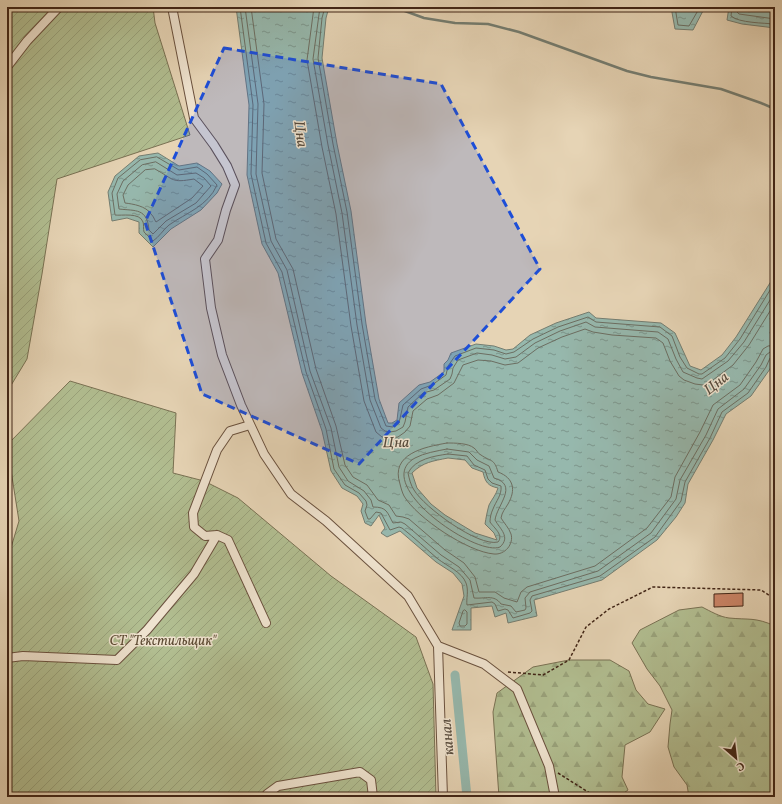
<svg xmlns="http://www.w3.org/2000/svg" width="782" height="804" font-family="Vollkorn,serif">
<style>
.forest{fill:url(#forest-firs);stroke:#797153}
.garden{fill:url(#garden-furrows);stroke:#797153}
.water{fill:url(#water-ripples);stroke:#747d71;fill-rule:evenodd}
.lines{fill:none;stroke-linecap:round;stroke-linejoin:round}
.shore{stroke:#6c6e62;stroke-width:1}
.stream{stroke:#747d71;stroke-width:2.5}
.canal{stroke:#96b8ad;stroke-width:9}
.building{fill:#cd8568;stroke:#412516}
.minor-casing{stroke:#6a513e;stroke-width:10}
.path{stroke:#412516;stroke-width:1.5;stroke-dasharray:3 2;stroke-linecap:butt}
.minor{stroke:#efe3cf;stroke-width:8}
.marked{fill:#1d4ed8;fill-opacity:0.2;stroke:#1d4ed8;stroke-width:3;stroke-dasharray:8 5;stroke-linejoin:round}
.labels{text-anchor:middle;stroke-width:3;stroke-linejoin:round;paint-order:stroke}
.park-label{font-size:14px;font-style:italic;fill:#5d4b34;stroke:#efe3cf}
.water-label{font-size:15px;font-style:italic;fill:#564a3c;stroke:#efe3cf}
</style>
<defs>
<pattern id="forest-firs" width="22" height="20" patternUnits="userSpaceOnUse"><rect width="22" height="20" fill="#b1bd90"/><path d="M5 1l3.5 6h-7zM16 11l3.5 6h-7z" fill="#99a27b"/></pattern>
<pattern id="garden-furrows" width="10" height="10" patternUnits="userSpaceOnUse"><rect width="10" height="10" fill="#b1bd90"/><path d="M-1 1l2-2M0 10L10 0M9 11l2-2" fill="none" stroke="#99a27b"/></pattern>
<pattern id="water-ripples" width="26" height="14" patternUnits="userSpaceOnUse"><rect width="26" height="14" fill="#96b8ad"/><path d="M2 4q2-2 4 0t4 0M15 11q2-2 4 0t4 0" fill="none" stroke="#7c958c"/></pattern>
</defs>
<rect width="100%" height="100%" fill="#e6d4b5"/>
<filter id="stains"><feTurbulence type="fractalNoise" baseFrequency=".005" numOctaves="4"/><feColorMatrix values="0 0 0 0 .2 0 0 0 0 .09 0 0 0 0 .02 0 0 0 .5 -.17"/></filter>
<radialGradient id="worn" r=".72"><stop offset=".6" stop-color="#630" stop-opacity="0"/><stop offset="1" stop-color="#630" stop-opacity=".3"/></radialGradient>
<!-- forest -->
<path class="forest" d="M 702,607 C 710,611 720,617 729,618 C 749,620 755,617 775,626 L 775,797 L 689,797 L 687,785 L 674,767 L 668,747 L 670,724 L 672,710 L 660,686 L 647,669 L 632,643 L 640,630 L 679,610 Z
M 569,660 L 610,660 L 629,671 L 636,690 L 648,704 L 665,709 L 650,732 L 625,745 L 622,777 L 628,790 L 621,795 L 602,797 L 499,797 L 493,712 L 497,693 L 533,667 Z"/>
<!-- garden -->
<path class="garden" d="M 7,7 L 153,7 L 155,23 L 190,135 L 57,179 L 42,274 L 27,359 L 7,392 Z
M 70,381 L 176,413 L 173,473 L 204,481 L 238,498 L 331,576 L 416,637 L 433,684 L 436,797 L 7,797 L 7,561 L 19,521 L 7,445 Z"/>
<!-- water -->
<path class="water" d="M 236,7 L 329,7 L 326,18 L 322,58 L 337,144 L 351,211 L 366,324 L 379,399 L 388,423 L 392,423 L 397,420 L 399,403 L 419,385 L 430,382 L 444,372 L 444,364 L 448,360 L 451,353 L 476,344 L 494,346 L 506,350 L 513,349 L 530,335 L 556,323 L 589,312 L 596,318 L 661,323 L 675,333 L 690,366 L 701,370 L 722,355 L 736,337 L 775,275 L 775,356 L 770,369 L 751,396 L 726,414 L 713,440 L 688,484 L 685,503 L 676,517 L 657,540 L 602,580 L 534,600 L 537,616 L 508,623 L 506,613 L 495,617 L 492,606 L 471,608 L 471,630 L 452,630 L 464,596 L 462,584 L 453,573 L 436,562 L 400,531 L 387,537 L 381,533 L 385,528 L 379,515 L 371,526 L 365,523 L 361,511 L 363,504 L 357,496 L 342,488 L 331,471 L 322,431 L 302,373 L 278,273 L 262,244 L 247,175 L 249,105 ZM 448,458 L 465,460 L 472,468 L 483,472 C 485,482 488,486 498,488 C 496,495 492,499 489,505 C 487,512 486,518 485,524 L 494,533 L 497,540 L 475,533 L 445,515 L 431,504 L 417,488 L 412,473 C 423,462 433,461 448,458 Z
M 671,7 L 705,7 L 693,30 L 675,29 Z
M 729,7 L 775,7 L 775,28 L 742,24 L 727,20 Z
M 158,153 L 179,166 L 197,163 L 210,171 L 222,184 L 217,193 L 201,210 L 171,229 L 153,247 L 139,233 L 139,222 L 127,218 L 112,221 L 108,192 L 115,176 L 139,156 Z"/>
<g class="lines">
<!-- shore -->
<path class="shore" d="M 240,7 L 253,105 L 251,174 L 266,243 L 282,272 L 306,372 L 326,429 L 334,469 L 345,485 L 359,493 L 366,501 L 367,505 L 365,511 L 368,519 L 370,519 L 376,512 L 381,513 L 390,530 L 399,527 L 402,528 C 415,538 426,549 438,559 C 447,566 462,572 466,583 C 469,591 466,599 467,605 L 492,602 L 495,604 L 498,611 L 505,609 L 508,610 L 513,618 L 530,613 L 532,611 L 530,600 L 532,596 L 600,576 L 655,537 L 681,501 L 685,482 L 710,438 L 722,412 L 748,393 L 766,367 L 770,358 L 775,356
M 245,7 L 258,104 L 256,174 L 271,241 L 287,270 L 310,371 L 331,428 L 339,467 L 348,481 L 364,491 L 371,500 L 373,507 C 387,507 387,512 393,523 L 401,522 L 405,524 L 441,555 L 459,567 L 470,580 L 474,598 C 485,599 494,594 501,604 L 511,606 L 516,612 L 525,610 L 526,608 L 525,598 L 530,592 L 598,571 L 651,533 L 676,499 L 680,480 L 706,435 L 718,409 L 744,389 L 761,365 L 766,355 L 770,352 L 775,351
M 251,7 L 264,104 L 262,173 L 276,239 L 293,269 L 316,369 L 336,426 L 345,465 L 353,477 L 367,485 L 378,500 L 389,505 L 396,516 L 403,517 L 409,519 L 445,550 L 464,563 L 475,577 L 479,592 L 495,592 L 504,598 L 517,602 L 521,592 L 527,587 L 595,566 L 647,528 L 671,497 L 675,477 L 700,432 L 713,405 L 740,385 L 756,362 L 763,349 L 768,346 L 775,345
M 314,7 L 307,60 L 322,147 L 336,214 L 351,326 L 364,401 L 376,432 L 382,437 L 391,438 L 398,437 L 405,432 L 410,426 L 413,411 L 427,399 L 438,395 L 454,383 L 463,365 L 478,360 L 491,361 L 505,365 L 518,363 L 538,348 L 562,337 L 585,329 L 593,332 L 612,335 L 656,338 L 663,343 L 670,361 L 679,376 L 684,380 L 695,384 L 703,385 L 709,383 L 733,365 L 749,345 L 775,303
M 320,7 L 313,59 L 328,145 L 342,213 L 357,325 L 370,400 L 381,428 L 385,431 L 390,432 L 396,431 L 403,427 L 405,422 L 408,407 L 423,393 L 434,390 L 450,379 L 452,374 L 453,368 L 458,360 L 477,353 L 492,355 L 505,359 L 516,357 L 535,343 L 560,331 L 586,322 L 595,327 L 658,332 L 668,339 L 676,359 L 683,372 L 697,378 L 702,379 L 728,361 L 744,342 L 775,292
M 325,7 L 322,18 L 318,58 L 333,144 L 347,212 L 362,324 L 375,399 L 386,426 L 393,427 L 399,423 L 403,405 L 421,389 L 432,385 L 446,375 L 448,366 L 455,356 L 476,348 L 494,350 L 506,354 L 514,352 L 533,339 L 558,327 L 588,317 L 596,322 L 660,327 L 672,336 L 680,357 L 687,368 L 699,374 L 702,374 L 725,358 L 740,339 L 775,282
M 675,7 L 678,25 L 689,26 L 700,7
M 732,7 L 731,16 C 739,23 764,23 775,24
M 737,7 L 737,12 L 739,14 L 775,19
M 157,157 L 179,170 L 197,167 L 207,174 L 217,185 C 208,206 186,213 169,225 C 163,230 159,237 153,241 L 144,232 C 143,229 144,224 143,222 C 140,212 121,216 115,215 L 112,193 L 118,178 L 140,160 Z
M 156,162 L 177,175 L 196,173 L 204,178 L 211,186 L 196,203 L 166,221 L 153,234 L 149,230 C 147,208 136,211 119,209 L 117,194 L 123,181 L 142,165 Z
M 155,169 C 175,180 171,183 194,179 L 203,186 L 192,198 L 156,222 C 154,219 154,217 151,214 C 146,206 133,204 125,203 L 123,195 L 128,185 L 145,170 Z
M 447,443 C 455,443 468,443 474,448 C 477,450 478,454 481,455 C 491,462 494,458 498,472 C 514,478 516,490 508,504 C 505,509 502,512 501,518 C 504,523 509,528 511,534 C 514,544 505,555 494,554 C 468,552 417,518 404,496 C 402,492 401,488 400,484 C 390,454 424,447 447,443 Z
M 447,449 L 469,452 L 477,460 L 489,466 L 494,478 C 519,485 497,505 495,520 C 500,529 511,537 500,547 C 475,557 370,483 415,458 C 424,453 437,451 447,449 Z
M 448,454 L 467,456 L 474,465 L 485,470 L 488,479 L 492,483 L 501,486 C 502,495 496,501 493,509 C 491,513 490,518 490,522 C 494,528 504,535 498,542 C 478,547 424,507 414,490 C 411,486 409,478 408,473 C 415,459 434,456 448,454 Z
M 465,610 L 467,612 L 467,624 L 465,626 L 460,626 L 459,623 L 463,611 Z"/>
<!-- stream -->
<path class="stream" d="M 394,7 L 424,18 L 455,23 L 488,24 L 519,32 L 627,71 L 651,77 L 721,89 L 761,103 L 775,109"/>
<!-- canal -->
<path class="canal" d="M 455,675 L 467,797"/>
</g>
<!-- building -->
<path class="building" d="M 743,593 L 743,606 L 714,607 L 714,594 Z"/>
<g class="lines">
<!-- minor casing -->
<g class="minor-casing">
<path id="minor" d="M 172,7 L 194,118 L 214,145 L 227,166 L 235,185 L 226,210 L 218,240 L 205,259 L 211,308 L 222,355 L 241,405 L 264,454 L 291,494 L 326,521 L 408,596 L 438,646 L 484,664 L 517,689 L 549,766 L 555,797
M 7,67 L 27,41 L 59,7
M 217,535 L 205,536 L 194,527 L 193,513 L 217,450 L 230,431 L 250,425
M 438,646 L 443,797
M 7,658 L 23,656 L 117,660 L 147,630 L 194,574 L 217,535 L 228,540 L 266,623
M 265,797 L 267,794 L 278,786 L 360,772 L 371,780 L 373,797"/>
</g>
<!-- path -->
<path class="path" d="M 508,672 L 543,675 L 569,660 L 586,627 L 609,609 L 653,587 L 761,590 L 775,599
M 558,773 L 596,797"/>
<!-- minor -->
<use href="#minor" class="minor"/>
</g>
<!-- marked area -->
<path class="marked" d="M 224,48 L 441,84 L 540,269 L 359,464 L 202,394 L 145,222 Z"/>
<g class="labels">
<!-- park labels -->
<g class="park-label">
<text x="163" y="645">СТ "Текстильщик"</text>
</g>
<!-- water labels -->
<g class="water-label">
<text transform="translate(301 134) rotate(82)" y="5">Цна</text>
<text transform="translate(716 383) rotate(-39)" y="5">Цна</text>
<text transform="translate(396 442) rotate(-1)" y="5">Цна</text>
<text transform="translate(447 737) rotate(-95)" y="5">канал</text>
</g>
</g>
<!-- margin -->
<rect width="782" height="804" fill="none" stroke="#e6d4b5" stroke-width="24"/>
<rect x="8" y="8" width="766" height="788" fill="none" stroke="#412516" stroke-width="2"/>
<rect x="12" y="12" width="758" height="780" fill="none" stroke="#412516"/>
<!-- north arrow -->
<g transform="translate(736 758) rotate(152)" stroke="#efe3cf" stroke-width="3" paint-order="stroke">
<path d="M0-3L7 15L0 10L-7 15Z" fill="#412516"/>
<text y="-6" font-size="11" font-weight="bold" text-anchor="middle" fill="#412516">С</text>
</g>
<rect width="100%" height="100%" filter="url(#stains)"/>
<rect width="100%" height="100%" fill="url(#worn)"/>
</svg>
